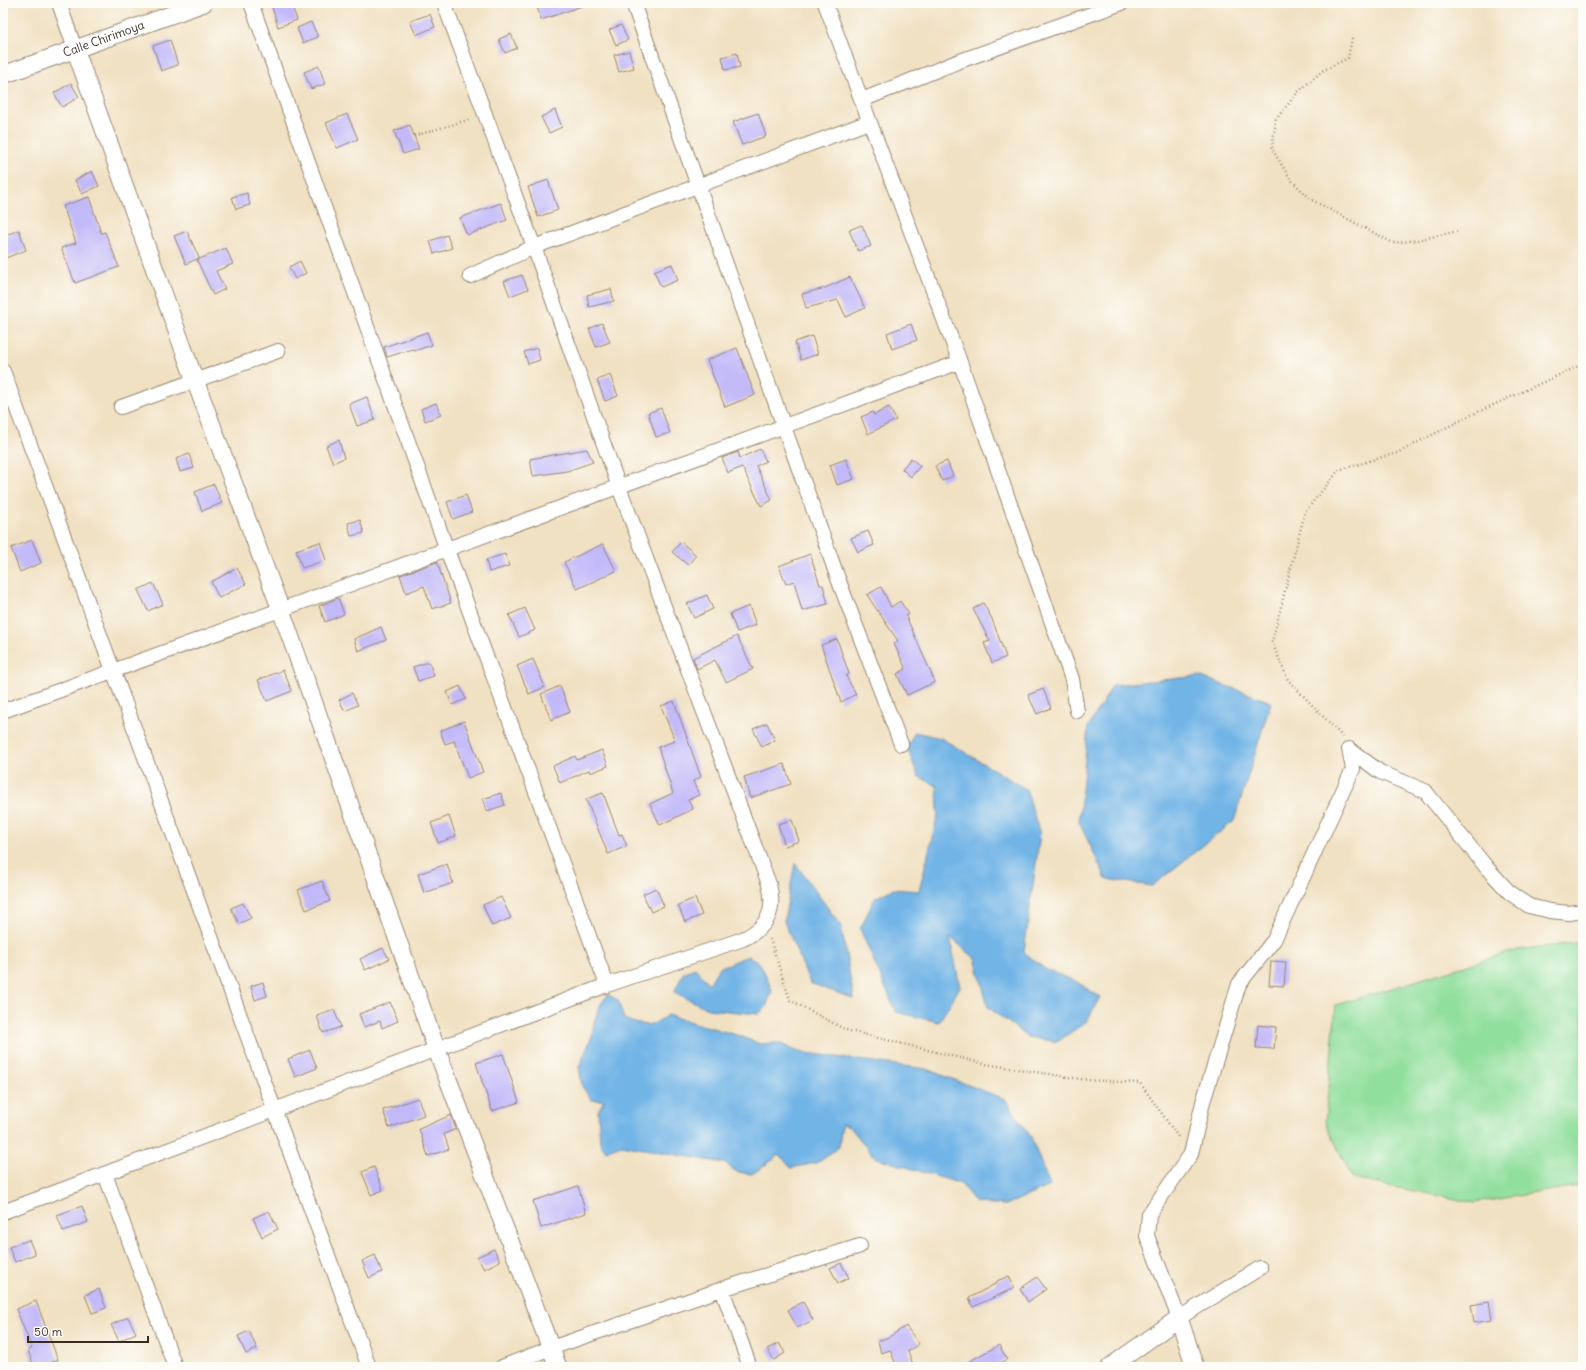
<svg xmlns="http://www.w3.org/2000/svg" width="1586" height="1370" font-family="Delius,sans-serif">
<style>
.green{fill:#91df9d;stroke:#66845e}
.water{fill:#71b4e6;stroke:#566f82}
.building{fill:#c2b9f9}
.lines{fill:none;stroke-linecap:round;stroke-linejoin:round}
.minor-casing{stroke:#968670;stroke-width:16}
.tertiary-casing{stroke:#968670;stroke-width:19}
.path{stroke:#968670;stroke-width:2.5;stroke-dasharray:1 3;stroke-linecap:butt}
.minor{stroke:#fff;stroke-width:14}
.tertiary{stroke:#fff;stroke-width:17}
.labels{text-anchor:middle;stroke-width:3.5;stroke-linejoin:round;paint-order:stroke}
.street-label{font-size:12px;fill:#3b2a1e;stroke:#fdfcf7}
</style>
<rect width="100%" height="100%" fill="#fdfcf7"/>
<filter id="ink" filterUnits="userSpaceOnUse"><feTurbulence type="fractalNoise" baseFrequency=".025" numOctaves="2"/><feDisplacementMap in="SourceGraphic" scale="8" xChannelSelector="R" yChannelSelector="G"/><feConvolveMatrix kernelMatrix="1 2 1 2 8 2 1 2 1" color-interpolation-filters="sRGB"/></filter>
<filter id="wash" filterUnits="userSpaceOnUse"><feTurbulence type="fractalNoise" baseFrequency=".012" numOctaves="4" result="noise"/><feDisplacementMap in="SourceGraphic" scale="16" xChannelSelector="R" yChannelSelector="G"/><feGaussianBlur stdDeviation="0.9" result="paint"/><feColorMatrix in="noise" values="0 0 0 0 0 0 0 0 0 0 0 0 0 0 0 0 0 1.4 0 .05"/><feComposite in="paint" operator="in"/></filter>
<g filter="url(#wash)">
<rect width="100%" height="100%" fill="#f1e1c3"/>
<!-- green -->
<path class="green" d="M 1583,942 L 1583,1185 L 1475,1203 L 1353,1179 L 1325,1122 L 1336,1005 L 1517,950 Z"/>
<!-- water -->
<path class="water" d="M 1199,676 L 1271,702 L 1234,821 L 1152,886 L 1106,879 L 1079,822 L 1088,727 L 1113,685 Z
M 915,732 L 941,738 L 1026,789 L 1040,834 L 1024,952 L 1045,969 L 1077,982 L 1100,997 L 1087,1021 L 1057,1042 L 1028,1037 L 988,1007 L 975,958 L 950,937 L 960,987 L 939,1022 L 896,1012 L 860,929 L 875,898 L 893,889 L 919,891 L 938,814 L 937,786 L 918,776 L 907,747 Z
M 795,863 L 841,926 L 854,999 L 810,983 L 784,921 Z
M 748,956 L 761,965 L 772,990 L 766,1008 L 758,1014 L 708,1009 L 674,992 L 684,972 L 695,968 L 709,984 L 719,968 Z
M 608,995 L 618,1000 L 624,1019 C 642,1026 652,1028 667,1015 L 740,1036 L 760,1044 L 778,1043 L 799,1052 L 926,1069 L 1005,1099 L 1031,1137 L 1050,1186 L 1006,1205 L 976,1203 L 961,1184 L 874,1157 L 851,1128 L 842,1124 L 839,1147 L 816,1163 L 791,1168 L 780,1155 L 752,1174 L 737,1172 L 724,1163 L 621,1145 L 606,1151 L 600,1142 L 598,1111 L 604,1100 L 591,1100 L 582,1086 L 579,1067 L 592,1036 L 594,1022 L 600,1005 Z"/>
<g id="blocks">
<!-- building -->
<path class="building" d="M 284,3 L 291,3 L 297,20 L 278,27 L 272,7 Z
M 536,3 L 585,3 L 585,5 L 541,20 Z
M 430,14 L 435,27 L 416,35 L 410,21 Z
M 311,22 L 318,37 L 303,43 L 297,28 Z
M 621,25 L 628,40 L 616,45 L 609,30 Z
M 511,34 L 517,48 L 505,53 L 499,39 Z
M 170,40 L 178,65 L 161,71 L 153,46 Z
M 629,51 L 634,68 L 619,72 L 614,55 Z
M 737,53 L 740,67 L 725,70 L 722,57 Z
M 319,66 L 325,84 L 311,89 L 304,72 Z
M 71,83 L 79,97 L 62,107 L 54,93 Z
M 555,110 L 562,127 L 549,133 L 541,117 Z
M 758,113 L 766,136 L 742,145 L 733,122 Z
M 347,114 L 358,139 L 337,148 L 326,123 Z
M 410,125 L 419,149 L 403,154 L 394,131 Z
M 92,171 L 99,186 L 82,194 L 75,180 Z
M 548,180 L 558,210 L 538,217 L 528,187 Z
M 247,193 L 250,205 L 236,209 L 232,197 Z
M 89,197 L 101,233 L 105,232 L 119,267 L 75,283 L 61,248 L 76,243 L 63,206 Z
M 501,203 L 507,220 L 467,235 L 460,218 Z
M 862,225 L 871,246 L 858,251 L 849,230 Z
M 19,230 L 26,250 L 3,259 L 3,236 Z
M 187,231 L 199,258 L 186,264 L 174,236 Z
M 447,235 L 452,248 L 434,254 L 430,241 Z
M 226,248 L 233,264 L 216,271 L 225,289 L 213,295 L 197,260 Z
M 300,261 L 306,273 L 295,279 L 289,267 Z
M 672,264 L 678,280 L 661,287 L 654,271 Z
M 522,275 L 528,289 L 510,296 L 504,281 Z
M 850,277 L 865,308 L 846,317 L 838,300 L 806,308 L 802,294 L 825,288 Z
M 611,289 L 614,301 L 589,307 L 587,295 Z
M 602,323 L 610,342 L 596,347 L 589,329 Z
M 911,324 L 917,340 L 892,349 L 887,333 Z
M 427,332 L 432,345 L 414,351 L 413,349 L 387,357 L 384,347 Z
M 812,336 L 818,354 L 801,360 L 795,342 Z
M 537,348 L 540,360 L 528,364 L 524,352 Z
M 737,348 L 755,395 L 725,407 L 707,360 Z
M 610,375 L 618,396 L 605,401 L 597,380 Z
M 367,397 L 375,420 L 357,426 L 349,404 Z
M 436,403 L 441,415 L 425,421 L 421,409 Z
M 889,407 L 896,420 L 868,434 L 861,417 L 873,412 L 874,415 Z
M 661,408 L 670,433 L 656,437 L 648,413 Z
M 339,440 L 344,458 L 333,463 L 326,446 Z
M 587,449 L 593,462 L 567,471 L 533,476 L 530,459 Z
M 760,449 L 766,461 L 756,466 L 772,500 L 761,506 L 742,467 L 728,473 L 722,458 L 738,452 L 740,458 Z
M 189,454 L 194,468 L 180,472 L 176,459 Z
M 911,458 L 920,466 L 911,477 L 902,469 Z
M 846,459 L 854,479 L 837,485 L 830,465 Z
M 947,461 L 953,476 L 942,481 L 935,466 Z
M 214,484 L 222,503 L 202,511 L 195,492 Z
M 466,495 L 472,512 L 453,519 L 447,502 Z
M 360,520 L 364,533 L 351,536 L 348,523 Z
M 868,531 L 874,545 L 858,552 L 851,538 Z
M 32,540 L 41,563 L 20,572 L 11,548 Z
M 320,542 L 326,560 L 302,568 L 296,550 Z
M 681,542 L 696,555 L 688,565 L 672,552 Z
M 603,544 L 616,571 L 577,589 L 564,562 Z
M 505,554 L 509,566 L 489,572 L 486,560 Z
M 810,554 L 820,585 L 823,585 L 828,604 L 802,611 L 794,581 L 786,584 L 779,566 Z
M 437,562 L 451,603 L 432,609 L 424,586 L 406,593 L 400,575 Z
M 237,568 L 246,584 L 219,598 L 211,582 Z
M 153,583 L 163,604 L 148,611 L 138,590 Z
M 881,587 L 891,607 L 900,601 L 909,614 L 906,616 L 935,682 L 907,695 L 897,674 L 906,669 L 894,644 L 898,641 L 867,595 Z
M 707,595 L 713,609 L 694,618 L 687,604 Z
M 338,598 L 344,614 L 325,622 L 319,606 Z
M 983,603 L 992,619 L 1006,657 L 992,663 L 984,643 L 990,641 L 973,609 Z
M 749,606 L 756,625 L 737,632 L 730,614 Z
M 525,608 L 535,630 L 519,637 L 509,615 Z
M 381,627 L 386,640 L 358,651 L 354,639 Z
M 737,636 L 753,669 L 726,682 L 715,660 L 697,669 L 693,658 Z
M 837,639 L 849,674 L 846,676 L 856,694 L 841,702 L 821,645 Z
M 533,659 L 545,687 L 529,694 L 517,666 Z
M 429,662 L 434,676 L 418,681 L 413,667 Z
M 283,670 L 292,691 L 267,701 L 258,680 Z
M 460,686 L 466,699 L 452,705 L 447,692 Z
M 560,686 L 570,712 L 551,720 L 541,694 Z
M 1043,689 L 1051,708 L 1037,714 L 1028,695 Z
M 352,693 L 358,705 L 345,711 L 339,700 Z
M 674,701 L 701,777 L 693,781 L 699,795 L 688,800 L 693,809 L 660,825 L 650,804 L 673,793 L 658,747 L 675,741 L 661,706 Z
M 464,721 L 483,772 L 468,778 L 454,741 L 445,744 L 440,731 Z
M 767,723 L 775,740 L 762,747 L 753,729 Z
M 602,750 L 608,766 L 590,773 L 589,770 L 560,783 L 553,766 L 575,756 L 577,760 Z
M 784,764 L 791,784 L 750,798 L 744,777 Z
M 501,793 L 505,805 L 487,811 L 483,799 Z
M 603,793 L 619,835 L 622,834 L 627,846 L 608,854 L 586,799 Z
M 449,816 L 456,836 L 438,843 L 431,823 Z
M 792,820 L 799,841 L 785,846 L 778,824 Z
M 447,864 L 453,883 L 424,893 L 418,874 Z
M 322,881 L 330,901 L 306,910 L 298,890 Z
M 656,888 L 664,906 L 651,912 L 643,894 Z
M 501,897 L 511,918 L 492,926 L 483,905 Z
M 695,898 L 702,915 L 685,922 L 678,905 Z
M 243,903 L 251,918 L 239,924 L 231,908 Z
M 383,948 L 389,959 L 365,970 L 360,959 Z
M 1271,961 L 1286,962 L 1284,986 L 1269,985 Z
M 263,982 L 267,996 L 255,1000 L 251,986 Z
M 390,1002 L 398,1021 L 382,1028 L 380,1021 L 364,1027 L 359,1014 Z
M 334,1010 L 341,1027 L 323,1033 L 317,1016 Z
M 1258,1025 L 1276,1027 L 1274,1049 L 1256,1048 Z
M 310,1050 L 317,1068 L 295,1077 L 288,1059 Z
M 503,1054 L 519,1102 L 492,1111 L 476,1063 Z
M 418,1098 L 424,1115 L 389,1128 L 383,1110 Z
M 451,1115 L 456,1129 L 444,1134 L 449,1149 L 428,1156 L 419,1129 Z
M 374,1167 L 383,1190 L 371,1195 L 362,1172 Z
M 578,1186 L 586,1213 L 541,1228 L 533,1201 Z
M 82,1206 L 88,1222 L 63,1231 L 57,1215 Z
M 269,1211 L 278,1229 L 262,1237 L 253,1218 Z
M 29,1240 L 35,1254 L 15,1262 L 9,1247 Z
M 494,1249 L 500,1261 L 484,1269 L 477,1257 Z
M 375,1255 L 382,1272 L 369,1278 L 362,1261 Z
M 841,1263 L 849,1278 L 838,1283 L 830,1268 Z
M 1009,1276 L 1014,1288 L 973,1307 L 969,1298 L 997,1283 L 997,1281 Z
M 1037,1277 L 1046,1289 L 1028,1302 L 1020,1289 Z
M 99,1289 L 106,1308 L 92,1313 L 85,1295 Z
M 36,1301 L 58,1360 L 39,1367 L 34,1367 L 28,1350 L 32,1348 L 16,1309 Z
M 803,1302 L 813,1320 L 797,1328 L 788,1310 Z
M 1489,1302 L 1492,1320 L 1474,1323 L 1471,1305 Z
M 128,1317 L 136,1333 L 119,1341 L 111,1325 Z
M 906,1326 L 919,1344 L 908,1351 L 914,1367 L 897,1367 L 890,1350 L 881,1353 L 878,1341 L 889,1337 Z
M 249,1331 L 257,1349 L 246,1354 L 238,1336 Z
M 779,1343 L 785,1353 L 774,1360 L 767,1349 Z
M 999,1345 L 1007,1359 L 993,1367 L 959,1367 Z"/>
</g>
</g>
<g filter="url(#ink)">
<use href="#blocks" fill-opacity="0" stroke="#968670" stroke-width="1"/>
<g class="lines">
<!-- minor casing -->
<g class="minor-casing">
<path id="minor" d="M 59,3 L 75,49
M 251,3 L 447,550 L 607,985
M 633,3 L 840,584 L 901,744
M 825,3 L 960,362 L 1017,524 L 1072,679 L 1077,711
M 862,100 L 957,62 L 1122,3
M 470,276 L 534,247 L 869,122
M 3,371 L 369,1367
M 121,407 L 278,351
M 3,711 L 960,362
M 105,1174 L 175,1367
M 3,1212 L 607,985 L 743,939 C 768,927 776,911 769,884 L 619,487 L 534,247 L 444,3
M 1260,1268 L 1179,1318 L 1147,1236 L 1149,1214 L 1191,1154 L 1203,1102 L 1239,984 L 1274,940 L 1353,769 L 1349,749 L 1380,772 L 1425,791 L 1487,868 L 1510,893 L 1529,906 L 1550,911 L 1569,913 L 1583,911
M 722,1289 L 860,1246
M 502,1367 L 551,1348 L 722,1289 L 750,1367"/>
</g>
<!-- tertiary casing -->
<g class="tertiary-casing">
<g id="tertiary">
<path d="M 75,49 L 190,367 L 281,610 L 436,1048 L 558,1367"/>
<path id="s1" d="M 3,75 L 204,3"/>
<path d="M 1110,1367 L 1179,1318 L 1195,1367"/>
</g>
</g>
<!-- path -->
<path class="path" d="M 1352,38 L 1348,58 L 1322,71 L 1298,92 L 1276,119 L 1272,149 L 1291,180 L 1312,200 L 1393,243 L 1418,240 L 1458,231
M 414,136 L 471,119
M 1343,737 L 1288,680 L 1272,642 L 1305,512 L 1339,470 L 1397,453 L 1467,417 L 1583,364
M 770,939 L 790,1000 L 846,1030 L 985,1064 L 1087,1080 L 1140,1083 L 1179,1138"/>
<!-- minor -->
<use href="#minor" class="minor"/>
<!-- tertiary -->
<use href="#tertiary" class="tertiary"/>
</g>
</g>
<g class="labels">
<!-- street labels -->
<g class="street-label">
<text dy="4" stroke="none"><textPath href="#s1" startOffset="107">Calle Chirimoya</textPath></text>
</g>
</g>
<!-- margin -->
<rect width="1586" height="1370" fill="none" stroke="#fdfcf7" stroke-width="16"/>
<!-- scale -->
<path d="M28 1336v6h120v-6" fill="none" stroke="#3b2a1e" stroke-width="2"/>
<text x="34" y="1336" font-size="12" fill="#3b2a1e" stroke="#fdfcf7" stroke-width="3" paint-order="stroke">50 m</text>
</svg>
